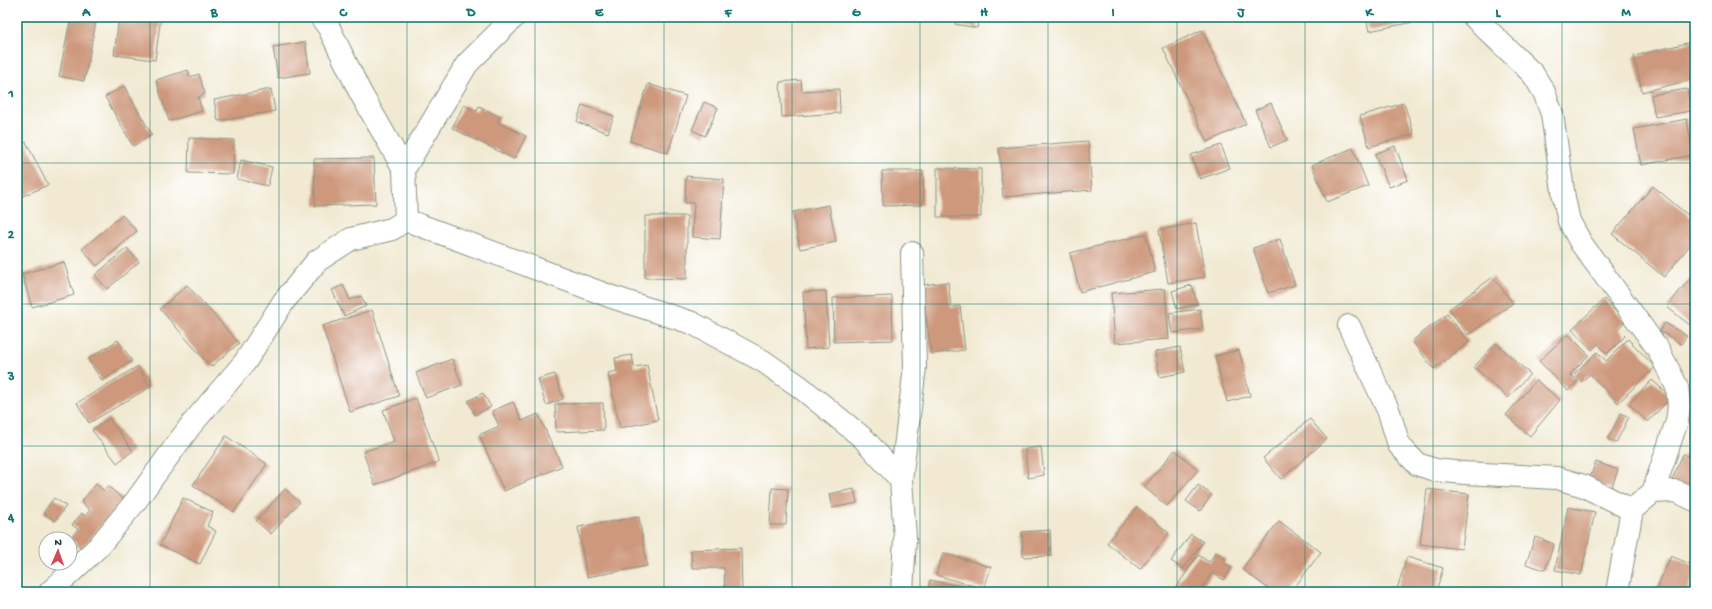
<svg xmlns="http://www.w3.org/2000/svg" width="1712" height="609" font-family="'Gochi Hand',sans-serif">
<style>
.building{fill:#cd987c}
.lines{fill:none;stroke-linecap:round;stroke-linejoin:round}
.street-casing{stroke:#889383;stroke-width:24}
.street{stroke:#fff;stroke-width:22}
.grid{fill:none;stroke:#0f766e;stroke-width:1;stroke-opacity:0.55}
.neatline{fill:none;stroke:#0f766e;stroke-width:1.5}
.grid-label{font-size:13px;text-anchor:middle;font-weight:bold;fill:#0f766e}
</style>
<rect width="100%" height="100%" fill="#fff"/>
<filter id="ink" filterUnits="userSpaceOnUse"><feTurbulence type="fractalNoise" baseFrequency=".025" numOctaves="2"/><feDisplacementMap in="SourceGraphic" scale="8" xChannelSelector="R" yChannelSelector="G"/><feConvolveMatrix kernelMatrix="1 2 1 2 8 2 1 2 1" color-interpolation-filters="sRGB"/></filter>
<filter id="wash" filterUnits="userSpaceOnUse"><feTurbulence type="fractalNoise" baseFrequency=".012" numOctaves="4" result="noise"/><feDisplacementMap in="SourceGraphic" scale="16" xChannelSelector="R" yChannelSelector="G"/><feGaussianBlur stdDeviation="0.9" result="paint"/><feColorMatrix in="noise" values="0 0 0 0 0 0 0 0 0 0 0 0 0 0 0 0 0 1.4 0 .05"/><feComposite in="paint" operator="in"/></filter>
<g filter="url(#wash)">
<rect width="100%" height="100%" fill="#f1e9d2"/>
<g id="blocks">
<!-- building -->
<path class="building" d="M 71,17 L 97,17 L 84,81 L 59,76 Z
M 119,17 L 161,17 L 155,60 L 114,55 Z
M 957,17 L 979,17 L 977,28 L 955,24 Z
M 1366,17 L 1413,17 L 1414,22 L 1369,31 Z
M 1202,30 L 1246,124 L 1207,142 L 1163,48 Z
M 1695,41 L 1695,79 L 1642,92 L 1634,56 Z
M 305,42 L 310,73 L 278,78 L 273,47 Z
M 188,70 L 190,77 L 199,74 L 205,94 L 198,97 L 202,111 L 169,121 L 156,80 Z
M 801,80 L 802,91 L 839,89 L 840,113 L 782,117 L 780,82 Z
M 648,84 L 686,96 L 668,153 L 630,141 Z
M 124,86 L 152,135 L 133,146 L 105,97 Z
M 271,89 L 275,111 L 218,121 L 214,100 Z
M 1687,89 L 1691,111 L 1655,117 L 1651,95 Z
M 704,102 L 718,108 L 705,136 L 692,130 Z
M 1271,103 L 1287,140 L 1271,147 L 1255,110 Z
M 1404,103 L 1414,134 L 1369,147 L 1360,116 Z
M 464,105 L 477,111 L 479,106 L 500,117 L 498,122 L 526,136 L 514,159 L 452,128 Z
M 582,105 L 614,116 L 608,133 L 577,122 Z
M 1687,119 L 1693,155 L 1641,165 L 1634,129 Z
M 189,138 L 234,140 L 233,174 L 188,173 Z
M 1088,141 L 1092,190 L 1003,197 L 999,148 Z
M 26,142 L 48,185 L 23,196 L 17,185 L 17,145 Z
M 1221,145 L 1230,168 L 1200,179 L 1191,155 Z
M 1395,146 L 1408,180 L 1389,187 L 1375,154 Z
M 1353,148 L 1368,186 L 1327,202 L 1312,165 Z
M 374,158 L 376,204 L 315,206 L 314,159 Z
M 241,160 L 272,167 L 268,186 L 237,179 Z
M 937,168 L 981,169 L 981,217 L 937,217 Z
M 882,171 L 923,171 L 923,205 L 883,206 Z
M 686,176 L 724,179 L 720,239 L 692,237 L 694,203 L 685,203 Z
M 1653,186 L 1695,221 L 1695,239 L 1664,277 L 1612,234 Z
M 829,205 L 836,242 L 800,249 L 793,212 Z
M 122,215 L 137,231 L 97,266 L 82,249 Z
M 645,216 L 687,216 L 687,279 L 645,278 Z
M 1196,223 L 1205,277 L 1168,283 L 1159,230 Z
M 1146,234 L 1155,272 L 1080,292 L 1070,253 Z
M 1280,239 L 1295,285 L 1268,293 L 1253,248 Z
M 127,248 L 139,262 L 107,289 L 95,275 Z
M 64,262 L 74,295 L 32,307 L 22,274 Z
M 1695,272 L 1695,321 L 1691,326 L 1667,307 Z
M 1493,277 L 1513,303 L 1468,335 L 1449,309 Z
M 948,282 L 951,307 L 960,306 L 965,350 L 931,354 L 922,285 Z
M 187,285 L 239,343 L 211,367 L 160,309 Z
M 343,285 L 350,300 L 361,296 L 366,306 L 344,316 L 332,290 Z
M 1192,285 L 1197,304 L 1177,309 L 1172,291 Z
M 1165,289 L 1169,339 L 1115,343 L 1111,293 Z
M 826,291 L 829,347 L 806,349 L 803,292 Z
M 892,296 L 893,340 L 834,342 L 833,298 Z
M 1604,299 L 1625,321 L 1618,329 L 1625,336 L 1607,354 L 1598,344 L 1592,350 L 1572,329 Z
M 1200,309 L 1203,329 L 1172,333 L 1169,313 Z
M 372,310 L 399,396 L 350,412 L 322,326 Z
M 1447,314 L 1469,342 L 1434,369 L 1412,341 Z
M 1665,323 L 1687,336 L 1681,344 L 1660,331 Z
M 1568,334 L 1589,355 L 1570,374 L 1578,381 L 1568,391 L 1539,361 Z
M 1628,339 L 1655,367 L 1618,403 L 1590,374 L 1581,382 L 1574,374 L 1597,352 L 1606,361 Z
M 118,340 L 132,361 L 102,381 L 88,359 Z
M 1496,343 L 1530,374 L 1508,398 L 1474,367 Z
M 1180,347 L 1185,372 L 1160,377 L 1155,352 Z
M 1239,350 L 1250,396 L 1227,402 L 1215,356 Z
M 632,355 L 634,367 L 647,365 L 658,420 L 620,428 L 608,373 L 617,371 L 615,358 Z
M 452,359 L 462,385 L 426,398 L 416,373 Z
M 138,366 L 150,387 L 89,423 L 77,403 Z
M 555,374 L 563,399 L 546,405 L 538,379 Z
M 1536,380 L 1560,400 L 1530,436 L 1506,415 Z
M 1652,380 L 1671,397 L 1648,422 L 1629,404 Z
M 483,393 L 491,407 L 475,415 L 468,401 Z
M 416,398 L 439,462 L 375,485 L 363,452 L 394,441 L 383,410 Z
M 513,402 L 522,421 L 538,414 L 562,466 L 504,491 L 479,435 L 499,426 L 492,411 Z
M 603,403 L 604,430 L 556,432 L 555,404 Z
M 1621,413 L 1629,417 L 1616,443 L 1608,439 Z
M 109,418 L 133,451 L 117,463 L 92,430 Z
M 1310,419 L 1327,439 L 1281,479 L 1263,458 Z
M 226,436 L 267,464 L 234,512 L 193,485 Z
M 1041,447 L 1044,475 L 1028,478 L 1025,449 Z
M 1175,450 L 1198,470 L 1167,506 L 1144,487 Z
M 1683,454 L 1695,459 L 1695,491 L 1671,482 Z
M 1596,462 L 1618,470 L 1611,489 L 1589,480 Z
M 96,484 L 104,491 L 108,486 L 123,499 L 82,548 L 70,539 L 78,529 L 72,525 L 82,513 L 85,516 L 90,510 L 81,502 Z
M 1198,485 L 1212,495 L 1200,511 L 1186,501 Z
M 772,488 L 788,489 L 786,525 L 770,525 Z
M 285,489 L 300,502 L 271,534 L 256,521 Z
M 854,489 L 857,503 L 832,508 L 829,494 Z
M 1427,489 L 1469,494 L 1462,549 L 1420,544 Z
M 54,498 L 66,506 L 55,521 L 43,513 Z
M 183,498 L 213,512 L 207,526 L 216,531 L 200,564 L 160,545 Z
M 1137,507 L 1169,533 L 1140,569 L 1107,543 Z
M 1568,507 L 1595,512 L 1581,575 L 1555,570 Z
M 639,517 L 647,566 L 587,577 L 578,527 Z
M 1279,521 L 1321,552 L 1291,592 L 1273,592 L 1242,569 Z
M 1050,530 L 1051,556 L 1023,557 L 1022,532 Z
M 1191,534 L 1203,542 L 1183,569 L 1171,561 Z
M 1535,537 L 1554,544 L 1545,570 L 1526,564 Z
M 741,548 L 742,592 L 725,592 L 724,568 L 692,568 L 691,550 Z
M 1216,552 L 1226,559 L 1224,563 L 1232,568 L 1224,580 L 1212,573 L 1199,592 L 1173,592 L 1198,555 L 1209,562 Z
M 943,553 L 991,567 L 984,589 L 936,575 Z
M 1671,556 L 1695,566 L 1695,572 L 1687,592 L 1655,592 Z
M 1407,557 L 1443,568 L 1436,592 L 1396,592 Z
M 930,580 L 980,591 L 980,592 L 927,592 Z
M 1455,589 L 1514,589 L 1514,592 L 1455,592 Z"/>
</g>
</g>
<g filter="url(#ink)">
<use href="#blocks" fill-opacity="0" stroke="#889383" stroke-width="1"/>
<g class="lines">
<!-- street casing -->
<g class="street-casing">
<path id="street" d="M 321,17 L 329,28 L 360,92 L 404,169
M 1474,17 L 1533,74 L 1544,92 L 1552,114 L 1564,198 L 1569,221 L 1581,243 L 1658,349 L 1677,387 L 1679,406 L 1677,421 L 1653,492
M 406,220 L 612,297 L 692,323 L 763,361 L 799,386 L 863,438 L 901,480 L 905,538 L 902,592
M 1349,326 L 1389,412 L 1399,445 L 1417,464 L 1435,470 L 1464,473 L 1557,478 L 1584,486 L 1632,510
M 901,480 L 915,367 L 912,253
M 50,592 L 98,547 L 135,502 L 191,425 L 245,362 L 284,301 L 317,261 L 351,239 L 392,229 L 406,220 L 404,169 L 467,64 L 514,17
M 1617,592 L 1632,510 L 1653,492 L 1676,491 L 1695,500"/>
</g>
<!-- street -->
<use href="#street" class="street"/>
</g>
</g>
<!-- grid -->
<path class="grid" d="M 150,17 L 150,592M 279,17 L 279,592M 407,17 L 407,592M 535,17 L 535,592M 664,17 L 664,592M 792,17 L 792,592M 920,17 L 920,592M 1048,17 L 1048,592M 1177,17 L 1177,592M 1305,17 L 1305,592M 1433,17 L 1433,592M 1562,17 L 1562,592M 17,163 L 1695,163M 17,304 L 1695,304M 17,446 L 1695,446"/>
<!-- margin -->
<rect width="1712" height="609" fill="none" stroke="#fff" stroke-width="44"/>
<!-- north arrow -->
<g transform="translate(58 551) rotate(2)"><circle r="19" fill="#ffffff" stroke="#a5b1ae"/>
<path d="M0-3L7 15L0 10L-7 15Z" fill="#d1495b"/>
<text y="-6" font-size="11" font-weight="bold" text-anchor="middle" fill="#1f3d34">N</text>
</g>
<rect x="22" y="22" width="1668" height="565" class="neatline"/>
<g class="grid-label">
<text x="86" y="16">A</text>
<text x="214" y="16">B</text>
<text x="343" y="16">C</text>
<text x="471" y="16">D</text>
<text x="599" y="16">E</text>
<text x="728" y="16">F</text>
<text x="856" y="16">G</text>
<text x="984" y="16">H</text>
<text x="1113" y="16">I</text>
<text x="1241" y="16">J</text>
<text x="1369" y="16">K</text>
<text x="1498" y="16">L</text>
<text x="1626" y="16">M</text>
<text x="11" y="97">1</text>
<text x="11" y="238">2</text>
<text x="11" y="380">3</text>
<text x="11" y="521">4</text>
</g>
</svg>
